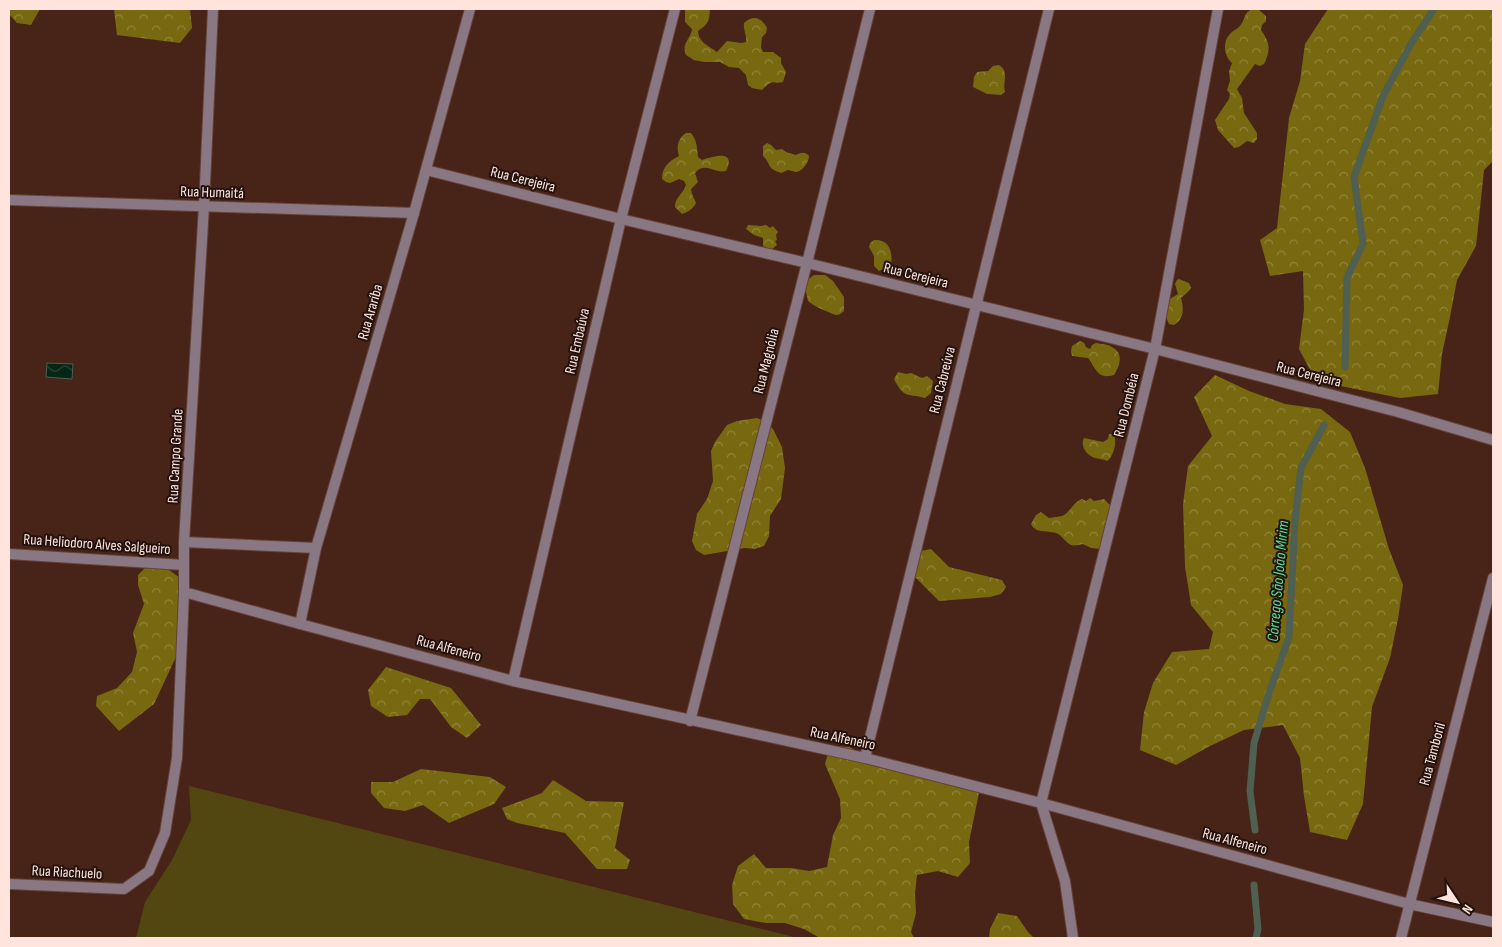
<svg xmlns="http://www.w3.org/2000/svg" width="1502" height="947" font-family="'Sofia Sans Condensed',sans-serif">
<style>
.grass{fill:#524710}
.forest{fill:url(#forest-crowns)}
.water{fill:url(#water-waves);stroke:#4f5f51}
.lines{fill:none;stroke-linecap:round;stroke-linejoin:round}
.stream{stroke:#4f5f51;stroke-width:7}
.minor-casing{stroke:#654237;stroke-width:12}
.tertiary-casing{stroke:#654237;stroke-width:12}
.minor{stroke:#897783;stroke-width:10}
.tertiary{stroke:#897783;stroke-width:10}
.labels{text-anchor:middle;stroke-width:4;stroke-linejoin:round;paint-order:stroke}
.street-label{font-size:15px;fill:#fee4dc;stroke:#23120d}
.water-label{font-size:16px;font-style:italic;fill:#55de98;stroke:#23120d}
</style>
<defs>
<pattern id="forest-crowns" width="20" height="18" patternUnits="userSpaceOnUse" patternTransform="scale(1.25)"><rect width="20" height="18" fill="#78680f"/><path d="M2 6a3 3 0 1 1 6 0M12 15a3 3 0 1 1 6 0" fill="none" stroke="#93853d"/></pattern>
<pattern id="water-waves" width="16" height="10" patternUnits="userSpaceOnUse" patternTransform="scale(1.25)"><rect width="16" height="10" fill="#042615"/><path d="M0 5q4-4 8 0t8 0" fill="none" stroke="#2a4536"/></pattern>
</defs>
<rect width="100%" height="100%" fill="#482318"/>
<!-- grass -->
<path class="grass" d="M 189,786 L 798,938 L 136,938 L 145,902 L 172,860 L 191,820 Z"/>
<!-- forest -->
<path class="forest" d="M 9,9 L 40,9 L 31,25 L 17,23 L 9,14 Z
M 114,9 L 190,9 L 192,28 L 180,43 L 117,35 Z
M 685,9 L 710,9 C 709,22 709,23 698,31 C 698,42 709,46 717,52 L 727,41 L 741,43 L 746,42 C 747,35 743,30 744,23 C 753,14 762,18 767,28 L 766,33 L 762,37 L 761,47 L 763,52 L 773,52 L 781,58 L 781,63 L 786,72 L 783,82 C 771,85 775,77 762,90 L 752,88 L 748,85 L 746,75 L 739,68 L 729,67 L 720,62 L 704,62 L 694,60 L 686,55 C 681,43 691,39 692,29 L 685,22 Z
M 1253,9 L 1258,9 L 1266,16 L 1266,21 L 1262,25 L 1261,30 C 1270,43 1271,49 1264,64 L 1260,66 L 1255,64 L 1237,89 L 1242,98 L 1244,113 L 1257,133 L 1257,139 L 1254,143 L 1247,141 L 1239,147 L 1234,148 L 1218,130 L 1215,120 L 1229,99 L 1230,94 L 1227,90 L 1230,81 L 1229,71 L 1232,63 C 1224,56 1222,42 1230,34 C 1232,31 1236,30 1239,27 C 1246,20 1243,12 1253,9 Z
M 1328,9 L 1493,9 L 1493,161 L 1484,170 L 1476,246 L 1457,280 L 1450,317 L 1442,354 L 1438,394 L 1400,398 L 1316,381 L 1299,349 L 1304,310 L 1303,271 L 1270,276 L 1260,240 L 1277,228 L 1289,118 L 1300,81 L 1305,44 Z
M 999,65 C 1010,72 1002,82 1005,92 L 1001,95 L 987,94 L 973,87 L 974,77 L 977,72 L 988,71 L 993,66 Z
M 686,133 L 691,133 C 697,140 697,148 698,157 L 702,160 C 713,156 737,149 726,171 C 714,174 705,161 695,173 L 698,182 L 691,189 L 692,194 L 696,203 C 693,209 688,212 682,214 L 675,207 C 675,197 683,194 686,185 L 684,181 L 679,179 L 670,183 L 666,182 L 662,179 C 662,167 669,161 679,156 C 676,147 678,138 686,133 Z
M 767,143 L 771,145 L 776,150 L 782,149 L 786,152 L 796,155 C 800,153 805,151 809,156 C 809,162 802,172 796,172 C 796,172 788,170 788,170 L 781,173 C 766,168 772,165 763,156 L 763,146 Z
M 748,225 L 761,226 L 766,225 L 770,228 L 773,226 L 778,232 L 776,235 L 777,240 L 775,241 L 777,245 L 771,250 L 763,246 L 763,238 L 754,235 L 746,229 Z
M 874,240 C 890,239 893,253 891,265 L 879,271 L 874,266 L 874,256 L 869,247 L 870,243 Z
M 814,275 L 825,275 L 833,281 L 844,297 L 844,311 C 837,318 833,314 826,311 C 819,308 814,306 808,301 L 806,292 L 806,281 Z
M 1179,279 L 1189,283 L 1191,288 C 1188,293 1185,294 1181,298 C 1184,309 1184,319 1174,325 L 1169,324 L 1164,312 L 1168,300 L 1178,294 L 1175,284 L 1177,280 Z
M 1080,341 L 1084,343 L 1086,347 L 1090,349 L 1092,345 L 1096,343 C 1101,344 1108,344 1112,347 C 1124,353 1120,366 1114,375 C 1097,380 1096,368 1088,358 L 1072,356 L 1071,351 L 1072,346 Z
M 898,372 L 906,374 L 911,373 L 922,378 L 927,376 L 933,381 L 931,393 L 925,398 C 907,393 904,399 894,379 Z
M 1215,375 L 1249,391 L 1285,404 L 1321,409 L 1350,432 L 1365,468 L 1389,549 L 1403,585 L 1398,619 L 1390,658 L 1372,707 L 1363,804 L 1347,840 L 1310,832 L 1304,796 L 1300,758 L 1283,725 L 1244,730 L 1210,746 L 1176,765 L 1140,750 L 1144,712 L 1153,683 L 1172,652 L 1209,649 L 1213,632 L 1191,605 L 1185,567 L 1183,504 L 1188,466 L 1212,436 L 1194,397 Z
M 757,418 L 766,422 L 773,429 L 782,447 L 785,468 L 781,499 L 770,516 L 769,536 L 764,546 L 755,549 L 745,548 L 704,555 L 696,550 L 692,541 L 697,514 L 707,499 L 713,481 L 711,451 L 715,442 L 727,425 L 737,421 Z
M 1109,434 L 1114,434 C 1117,442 1114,456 1107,461 C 1103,459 1099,459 1095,458 C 1086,455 1080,446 1084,438 L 1103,442 L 1108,439 Z
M 1090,498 L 1094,501 L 1104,499 L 1111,506 L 1101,549 L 1091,548 L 1083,544 C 1078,545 1075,546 1071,545 C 1065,542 1062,535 1056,533 C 1047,530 1036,534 1031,524 L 1036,515 L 1041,512 L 1049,518 C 1053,517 1058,517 1062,516 C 1071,512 1073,502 1082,499 L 1086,501 Z
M 931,549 L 949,567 L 1002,580 L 1006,587 L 1001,594 L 990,597 L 939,601 L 911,573 L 921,551 Z
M 165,567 L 180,578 L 181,646 L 154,704 L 119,731 L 96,706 L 97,696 L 117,688 L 132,672 L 137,652 L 133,633 L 144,604 L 138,585 L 138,575 L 145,568 Z
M 386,667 L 451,688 L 481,725 L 467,738 L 451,727 L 430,699 L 420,699 L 407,715 L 388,717 L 371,706 L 368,690 Z
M 830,746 L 850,747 L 865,758 L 981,783 L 969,842 L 970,863 L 958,877 L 938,871 L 917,875 L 915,894 L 916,913 L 911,932 L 914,938 L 820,938 L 804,929 L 785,923 L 766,923 L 744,919 L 733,904 L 732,885 L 738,866 L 754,854 L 766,868 L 791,868 L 809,871 L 827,867 L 833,835 L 841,818 L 840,799 L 825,764 Z
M 421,769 L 490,777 L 506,787 L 494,804 L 449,823 L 423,805 L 405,811 L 384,808 L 371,793 L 371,782 L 393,782 Z
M 553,780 L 586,801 L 624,802 L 615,848 L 630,860 L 627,869 L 597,869 L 565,833 L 517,823 L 507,819 L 502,808 L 542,793 Z
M 998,913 L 1017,916 L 1028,932 L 1034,938 L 989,938 L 990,929 Z"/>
<!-- water -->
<path class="water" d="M 47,363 L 73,364 L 72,379 L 46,377 Z"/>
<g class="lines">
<!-- stream -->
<path class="stream" d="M 1345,367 L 1347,277 L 1363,244 L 1354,177 L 1383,96 L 1412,42 L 1434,9
M 1255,830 L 1250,791 L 1254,743 L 1269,693 L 1289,637 L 1295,520 L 1301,468 L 1324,425
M 1254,885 L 1258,929 L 1256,938"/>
<!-- minor casing -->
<g class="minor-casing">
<path id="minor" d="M 9,200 L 414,213
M 184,542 L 204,206 L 213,9
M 300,624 L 513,681 L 865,758 L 1041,803 L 1409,904 L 1493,922
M 513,681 L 621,219 L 675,9
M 690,721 L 807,263 L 870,9
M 865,758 L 1049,9
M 1041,803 L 1155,349 L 1218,9
M 1041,803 L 1065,881 L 1073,938
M 9,884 L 124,889 L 149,871 L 165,833 L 177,758 L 184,592
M 1401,938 L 1493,578"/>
</g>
<!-- tertiary casing -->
<g class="tertiary-casing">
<path id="tertiary" d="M 426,170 L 621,219 L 807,263 L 1155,349 L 1398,412 L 1493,440
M 316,548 L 184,542 L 184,592 L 300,624 L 316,548 L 414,213 L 470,9
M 9,554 L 184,565"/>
</g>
<!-- minor -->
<use href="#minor" class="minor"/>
<!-- tertiary -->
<use href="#tertiary" class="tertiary"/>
</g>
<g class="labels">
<!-- street labels -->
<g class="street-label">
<text transform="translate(523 179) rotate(14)" y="5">Rua Cerejeira</text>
<text transform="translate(212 192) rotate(2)" y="5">Rua Humaitá</text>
<text transform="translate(916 275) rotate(14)" y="5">Rua Cerejeira</text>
<text transform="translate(370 312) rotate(-74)" y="5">Rua Araríba</text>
<text transform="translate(577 341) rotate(-77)" y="5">Rua Embaúva</text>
<text transform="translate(766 361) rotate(-76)" y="5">Rua Magnólia</text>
<text transform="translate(1309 374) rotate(14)" y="5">Rua Cerejeira</text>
<text transform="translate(942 380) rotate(-76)" y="5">Rua Cabreúva</text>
<text transform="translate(1126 405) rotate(-76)" y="5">Rua Dombéia</text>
<text transform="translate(175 456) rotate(-87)" y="5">Rua Campo Grande</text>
<text transform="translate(97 544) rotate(4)" y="5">Rua Heliodoro Alves Salgueiro</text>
<text transform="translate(449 648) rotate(15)" y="5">Rua Alfeneiro</text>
<text transform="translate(843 738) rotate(12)" y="5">Rua Alfeneiro</text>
<text transform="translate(1432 754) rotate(-75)" y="5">Rua Tamboril</text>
<text transform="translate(1235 841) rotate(15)" y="5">Rua Alfeneiro</text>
<text transform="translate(67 872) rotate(3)" y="5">Rua Riachuelo</text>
</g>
<!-- water labels -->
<g class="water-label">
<text transform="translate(1277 581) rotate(-85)" y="6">Córrego São João Mirim</text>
</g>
</g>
<!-- border -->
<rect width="1502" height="947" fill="none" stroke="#fee4dc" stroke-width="20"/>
<!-- north arrow -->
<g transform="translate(1457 902) rotate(125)" stroke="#23120d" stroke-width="4" paint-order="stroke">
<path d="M0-4L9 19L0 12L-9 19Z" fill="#fee4dc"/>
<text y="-8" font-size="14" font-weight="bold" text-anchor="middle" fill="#fee4dc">N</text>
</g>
</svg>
